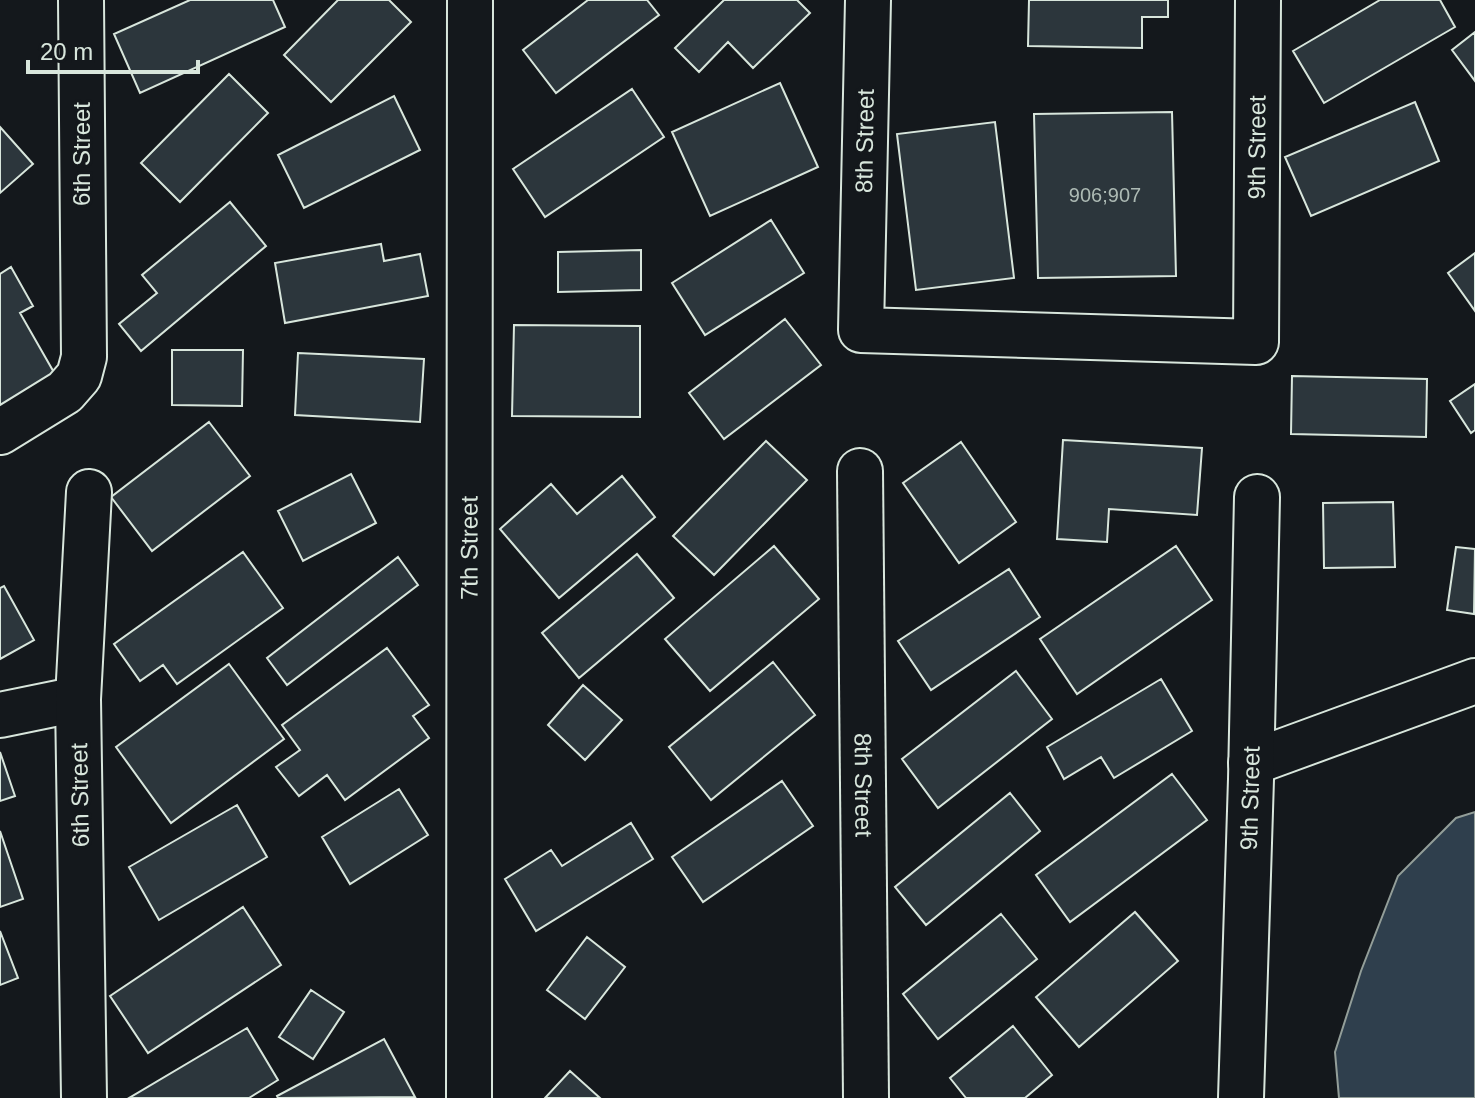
<svg xmlns="http://www.w3.org/2000/svg" width="1475" height="1098" font-family="Helvetica,sans-serif">
<style>
.water{fill:#2f3f4d;stroke:#939e99;stroke-width:2}
.building{fill:#2c363c;stroke:#d8e6dc;stroke-width:2}
.lines{fill:none;stroke-linecap:round;stroke-linejoin:round}
.minor-casing{stroke:#d8e6dc;stroke-width:48}
.minor{stroke:#14181c;stroke-width:44}
.labels{text-anchor:middle;stroke-width:6;stroke-linejoin:round;paint-order:stroke}
.number-label{font-size:20px;fill:#adbab4}
.street-label{font-size:24px;fill:#d8e6dc;stroke:#14181c}
</style>
<rect width="100%" height="100%" fill="#14181c"/>
<!-- water -->
<path class="water" d="M 1475,812 L 1475,1098 L 1339,1098 L 1335,1052 L 1361,971 L 1398,876 L 1456,818 Z"/>
<!-- building -->
<path class="building" d="M 190,0 L 273,0 L 285,27 L 140,93 L 114,34 Z
M 338,0 L 389,0 L 411,22 L 331,102 L 284,55 Z
M 588,0 L 647,0 L 659,15 L 556,93 L 523,50 Z
M 724,0 L 797,0 L 810,13 L 753,68 L 728,42 L 699,72 L 675,48 Z
M 1029,0 L 1168,0 L 1168,17 L 1142,17 L 1142,48 L 1028,46 Z
M 1380,0 L 1440,0 L 1455,27 L 1324,103 L 1293,51 Z
M 1475,32 L 1475,81 L 1452,50 Z
M 229,74 L 268,113 L 180,202 L 141,163 Z
M 780,83 L 818,167 L 710,216 L 672,132 Z
M 632,89 L 664,137 L 545,217 L 513,169 Z
M 394,96 L 420,150 L 304,208 L 278,155 Z
M 1415,102 L 1439,161 L 1311,216 L 1285,157 Z
M 1172,112 L 1176,276 L 1038,278 L 1034,114 Z
M 995,122 L 1014,278 L 916,290 L 897,134 Z
M 0,127 L 33,164 L 0,193 Z
M 230,202 L 266,246 L 141,351 L 119,324 L 157,293 L 142,275 Z
M 771,220 L 804,273 L 705,335 L 672,283 Z
M 381,244 L 384,261 L 420,254 L 428,296 L 285,323 L 275,263 Z
M 641,250 L 641,290 L 558,292 L 558,252 Z
M 1475,253 L 1475,311 L 1448,273 Z
M 11,267 L 33,306 L 20,313 L 56,376 L 0,408 L 0,274 Z
M 785,319 L 821,365 L 724,439 L 689,393 Z
M 514,325 L 640,326 L 640,417 L 512,416 Z
M 172,350 L 243,350 L 242,406 L 172,405 Z
M 298,353 L 424,359 L 420,422 L 295,415 Z
M 1292,376 L 1427,379 L 1426,437 L 1291,434 Z
M 1475,384 L 1475,430 L 1471,433 L 1450,401 Z
M 209,422 L 250,476 L 152,551 L 111,497 Z
M 1063,440 L 1202,448 L 1197,515 L 1109,509 L 1107,542 L 1057,539 Z
M 766,441 L 807,480 L 714,575 L 673,536 Z
M 961,442 L 1016,522 L 959,563 L 903,483 Z
M 351,474 L 376,523 L 303,561 L 278,511 Z
M 622,476 L 655,517 L 559,598 L 500,529 L 551,484 L 577,514 Z
M 1393,502 L 1395,567 L 1324,568 L 1323,503 Z
M 774,546 L 819,599 L 710,691 L 665,639 Z
M 1176,546 L 1212,600 L 1077,694 L 1040,639 Z
M 1456,547 L 1475,549 L 1474,614 L 1447,610 Z
M 243,552 L 283,608 L 177,684 L 163,665 L 140,681 L 114,644 Z
M 637,554 L 674,598 L 579,678 L 542,633 Z
M 398,557 L 418,585 L 287,685 L 267,658 Z
M 1009,569 L 1040,617 L 931,690 L 898,641 Z
M 4,586 L 34,640 L 0,659 L 0,588 Z
M 387,648 L 429,705 L 413,716 L 429,738 L 345,800 L 327,775 L 299,796 L 276,767 L 300,750 L 282,725 Z
M 773,662 L 815,715 L 711,800 L 669,747 Z
M 229,664 L 284,739 L 171,823 L 116,747 Z
M 1016,671 L 1052,719 L 938,808 L 902,759 Z
M 1161,679 L 1192,731 L 1114,778 L 1101,757 L 1064,779 L 1047,747 Z
M 583,685 L 622,720 L 585,760 L 548,725 Z
M 0,752 L 15,796 L 0,801 Z
M 1172,774 L 1207,820 L 1070,922 L 1036,875 Z
M 782,781 L 813,826 L 703,902 L 672,857 Z
M 399,789 L 428,835 L 350,884 L 322,837 Z
M 1010,793 L 1040,831 L 926,925 L 895,887 Z
M 237,805 L 267,857 L 159,920 L 129,867 Z
M 631,823 L 653,859 L 536,931 L 505,879 L 551,850 L 562,866 Z
M 0,831 L 23,899 L 0,907 Z
M 243,907 L 281,965 L 148,1053 L 110,996 Z
M 1135,912 L 1178,961 L 1079,1047 L 1036,997 Z
M 1001,914 L 1037,959 L 938,1039 L 903,994 Z
M 0,931 L 18,978 L 0,985 Z
M 587,937 L 625,967 L 585,1019 L 547,990 Z
M 311,990 L 344,1012 L 313,1059 L 279,1037 Z
M 1013,1026 L 1052,1075 L 1025,1098 L 966,1098 L 950,1078 Z
M 247,1028 L 278,1080 L 249,1098 L 129,1098 Z
M 384,1039 L 415,1097 L 278,1098 L 277,1096 Z
M 570,1071 L 600,1098 L 545,1098 Z"/>
<g class="lines">
<!-- minor casing -->
<g class="minor-casing">
<g id="minor">
<path id="s1" d="M 868,0 L 861,330 L 1256,342 L 1258,0"/>
<path d="M 0,432 L 65,392 L 79,376 L 84,357 L 81,0"/>
<path id="s2" d="M 860,471 L 866,1098"/>
<path d="M 0,715 L 78,699"/>
<path d="M 1251,763 L 1475,681"/>
<path d="M 84,1098 L 78,699 L 89,492"/>
<path id="s3" d="M 469,1098 L 470,0"/>
<path id="s4" d="M 1241,1098 L 1251,779 L 1257,497"/>
</g>
</g>
<!-- minor -->
<use href="#minor" class="minor"/>
</g>
<g class="labels">
<!-- number labels -->
<g class="number-label">
<text x="1105" y="202">906;907</text>
</g>
<!-- street labels -->
<g class="street-label">
<text transform="translate(865 141) rotate(-89)" y="8">8th Street</text>
<text dy="8" stroke="none"><textPath href="#s1" startOffset="920">9th Street</textPath></text>
<text transform="translate(82 154) rotate(-90)" y="8">6th Street</text>
<text dy="8" stroke="none"><textPath href="#s3" startOffset="550">7th Street</textPath></text>
<text dy="8" stroke="none"><textPath href="#s2" startOffset="314">8th Street</textPath></text>
<text transform="translate(80 795) rotate(-91)" y="8">6th Street</text>
<text dy="8" stroke="none"><textPath href="#s4" startOffset="300">9th Street</textPath></text>
</g>
</g>
<!-- scale -->
<path d="M28 60v12h170v-12" fill="none" stroke="#d8e6dc" stroke-width="4"/>
<text x="40" y="60" font-size="24" fill="#d8e6dc" stroke="#14181c" stroke-width="6" paint-order="stroke">20 m</text>
</svg>
